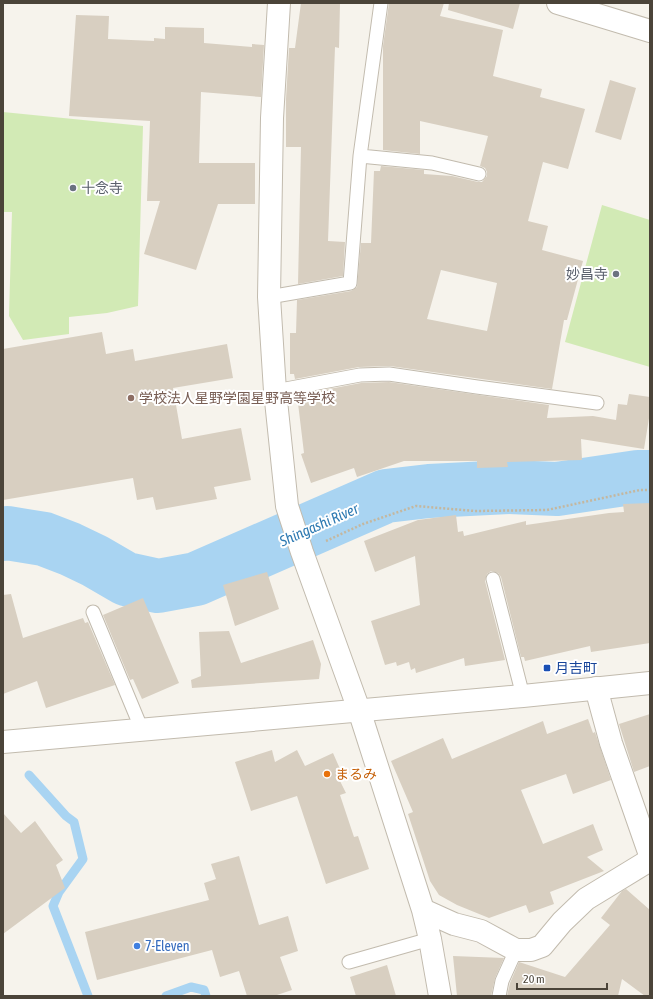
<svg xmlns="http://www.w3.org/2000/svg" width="653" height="999" font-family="'Asap Condensed','Noto Sans JP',sans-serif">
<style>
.green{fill:#d2eab5}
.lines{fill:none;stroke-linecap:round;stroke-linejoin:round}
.stream{stroke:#a9d4f2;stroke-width:9}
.river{stroke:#a9d4f2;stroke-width:54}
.building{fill:#d8cfc1;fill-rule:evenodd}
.service-casing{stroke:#c2bbae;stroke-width:15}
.minor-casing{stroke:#c2bbae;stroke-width:24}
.tertiary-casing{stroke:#c2bbae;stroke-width:24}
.path{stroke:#c4b79f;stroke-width:2.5;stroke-dasharray:2 2;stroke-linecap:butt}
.service{stroke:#fff;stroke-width:13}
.minor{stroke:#fff;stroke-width:22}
.tertiary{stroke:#fff;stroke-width:22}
.worship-dot{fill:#6b7280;stroke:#fff;stroke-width:1.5}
.education-dot{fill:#8d6e63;stroke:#fff;stroke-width:1.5}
.transit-dot{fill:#1a4fb4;stroke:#fff;stroke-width:1.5}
.food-dot{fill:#e8710a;stroke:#fff;stroke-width:1.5}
.shop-dot{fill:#3f7fe0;stroke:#fff;stroke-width:1.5}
.labels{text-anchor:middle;stroke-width:4;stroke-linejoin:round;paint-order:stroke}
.worship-label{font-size:14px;fill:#5b616d;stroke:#fff;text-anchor:start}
.education-label{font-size:14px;fill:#785e54;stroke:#fff;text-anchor:start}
.transit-label{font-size:14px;fill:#164399;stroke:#fff;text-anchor:start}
.food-label{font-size:14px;fill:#c56008;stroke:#fff;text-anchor:start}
.shop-label{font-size:14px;fill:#366cbe;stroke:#fff;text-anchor:start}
.water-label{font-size:15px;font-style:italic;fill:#2e7ab2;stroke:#fff}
</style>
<rect width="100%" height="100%" fill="#f6f3ec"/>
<!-- green -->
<path class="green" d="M 3,112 L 143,126 L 138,306 L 107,313 L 69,317 L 69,334 L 23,340 L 9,316 L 12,212 L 3,212 Z
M 602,205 L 650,220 L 650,367 L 565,342 Z"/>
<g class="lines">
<!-- stream -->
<path class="stream" d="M 29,775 L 66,816 L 74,822 L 83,859 L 59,892 L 53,906 L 88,996
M 166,996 L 191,987 L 204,990 L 206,996"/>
<!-- river -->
<path class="river" d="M 3,534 L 7,533 L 44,539 L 70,549 L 95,561 L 126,579 L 158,586 L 196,579 L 386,496 L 429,491 L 509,487 L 557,489 L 638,477 L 650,477"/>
</g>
<!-- building -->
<path class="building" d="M 301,3 L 340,3 L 339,48 L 335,47 L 328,241 L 345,242 L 343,276 L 298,284 L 301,147 L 286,147 L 286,99 L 289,48 L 295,48 Z
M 389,3 L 444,3 L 440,16 L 503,30 L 493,76 L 542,89 L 540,97 L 585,109 L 568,169 L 543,162 L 528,221 L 548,226 L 542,250 L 583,261 L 567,320 L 564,320 L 552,389 L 390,366 L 359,367 L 295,379 L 294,374 L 290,374 L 290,333 L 296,333 L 297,300 L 351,291 L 357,287 L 361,243 L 371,243 L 374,171 L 380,171 L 381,166 L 424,170 L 424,174 L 452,176 L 478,182 L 482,182 L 487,176 L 487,172 L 485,168 L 480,166 L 488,136 L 420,121 L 420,154 L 383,150 L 383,46 ZM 441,270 L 497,283 L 487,331 L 427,319 Z
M 449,3 L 520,3 L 513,29 L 448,10 Z
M 76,15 L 109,16 L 108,39 L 154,41 L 154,38 L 165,39 L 165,27 L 204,28 L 204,43 L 252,47 L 252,44 L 264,45 L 261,97 L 201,92 L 199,163 L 255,163 L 255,204 L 218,204 L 196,270 L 144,254 L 160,201 L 147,201 L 150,121 L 69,116 Z
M 610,80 L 636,88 L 621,140 L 595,132 Z
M 102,332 L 106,354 L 133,349 L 135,361 L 227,344 L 233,378 L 173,388 L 182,439 L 241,428 L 251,480 L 214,487 L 217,499 L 156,510 L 153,497 L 137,500 L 133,478 L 3,500 L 3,349 Z
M 389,382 L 549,405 L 547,418 L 593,416 L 616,420 L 618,404 L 627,405 L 629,394 L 650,397 L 650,412 L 644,449 L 581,439 L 582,460 L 507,462 L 508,467 L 477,468 L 477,461 L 404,461 L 357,477 L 354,468 L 311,483 L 301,454 L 304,453 L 297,395 L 361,383 Z
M 650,503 L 650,643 L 591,652 L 590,646 L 525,661 L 524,657 L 521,657 L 501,577 L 498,573 L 491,571 L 487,574 L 485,581 L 505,660 L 465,666 L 464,658 L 416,673 L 415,668 L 411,670 L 409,662 L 397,666 L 396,662 L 385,665 L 371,621 L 420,605 L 415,556 L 375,572 L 364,541 L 418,520 L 456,515 L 458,532 L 463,531 L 464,536 L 526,521 L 526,525 L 609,513 L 624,512 L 623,504 Z
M 267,572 L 279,609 L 235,626 L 223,585 Z
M 11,594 L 23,638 L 83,618 L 85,623 L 88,622 L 115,685 L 46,708 L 37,681 L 3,694 L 3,595 Z
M 143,598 L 179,683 L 142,699 L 133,679 L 130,680 L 103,615 Z
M 229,631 L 241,663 L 313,640 L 321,664 L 319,679 L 192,688 L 191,680 L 201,676 L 199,632 Z
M 650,714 L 650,766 L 634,772 L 619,724 Z
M 588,719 L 593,733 L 595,732 L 611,780 L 573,794 L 566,774 L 521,790 L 543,844 L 593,824 L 603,850 L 587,857 L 604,871 L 550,892 L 554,904 L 529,913 L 526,905 L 489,918 L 457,905 L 439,895 L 430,881 L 408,814 L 413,812 L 391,761 L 443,738 L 452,759 L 543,721 L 547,734 Z
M 272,750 L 275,762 L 297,750 L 305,766 L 333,753 L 344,778 L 339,779 L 346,793 L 340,795 L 354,837 L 358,836 L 369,869 L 326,884 L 297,796 L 251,811 L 235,762 Z
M 3,813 L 21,833 L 35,821 L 63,860 L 56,865 L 65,888 L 3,934 Z
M 239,856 L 259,925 L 288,916 L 298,951 L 280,957 L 292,990 L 274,996 L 247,996 L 239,971 L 220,977 L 212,950 L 97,980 L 85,932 L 209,900 L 204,883 L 216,879 L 211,864 Z
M 626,889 L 650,910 L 650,996 L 645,996 L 622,979 L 618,996 L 507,996 L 510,983 L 519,962 L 565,977 L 610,925 L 601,918 L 622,891 Z
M 453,956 L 504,958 L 495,978 L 491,996 L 457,996 Z
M 387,965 L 396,996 L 356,996 L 350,977 Z"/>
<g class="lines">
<!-- service casing -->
<g class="service-casing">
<path id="service" d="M 360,156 L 432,163 L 479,174
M 269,297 L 350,283 L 360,156 L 381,3
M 275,391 L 360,375 L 389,374 L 477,387 L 597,403
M 493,579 L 523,696
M 93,612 L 142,730
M 349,962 L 430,939
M 499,996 L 502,981 L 516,950"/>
</g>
<!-- minor casing -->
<g class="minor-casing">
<path id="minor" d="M 279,3 L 272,118 L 269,297 L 275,391 L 287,506 L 302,552 L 359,710 L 423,910 L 430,939 L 440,996
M 558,3 L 650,31
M 596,688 L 611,743 L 650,855
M 423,910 L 454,924 L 481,931 L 516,950 L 531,950 L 542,946 L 562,922 L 586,899 L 650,860"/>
</g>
<!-- tertiary casing -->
<g class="tertiary-casing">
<path id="tertiary" d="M 3,742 L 523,696 L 650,683"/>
</g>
<!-- path -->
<path class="path" d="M 326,541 L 363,524 L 416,506 L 475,511 L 547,510 L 640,490 L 650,490"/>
<!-- service -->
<use href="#service" class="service"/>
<!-- minor -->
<use href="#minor" class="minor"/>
<!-- tertiary -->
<use href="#tertiary" class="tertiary"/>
</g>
<!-- markers -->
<g class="worship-dot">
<circle cx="73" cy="188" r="4"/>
<circle cx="616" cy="274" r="4"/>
</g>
<circle class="education-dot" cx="131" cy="398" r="4"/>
<rect class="transit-dot" x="543" y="664" width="8" height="8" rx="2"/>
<circle class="food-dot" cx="327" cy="774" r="4"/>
<circle class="shop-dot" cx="137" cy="946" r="4"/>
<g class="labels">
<!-- worship labels -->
<g class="worship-label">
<text x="81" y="193">十念寺</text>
<text x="608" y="279" text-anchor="end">妙昌寺</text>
</g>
<!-- education labels -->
<g class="education-label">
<text x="139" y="403">学校法人星野学園星野高等学校</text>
</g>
<!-- transit labels -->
<g class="transit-label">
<text x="555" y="673">月吉町</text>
</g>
<!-- food labels -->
<g class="food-label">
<text x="335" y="779">まるみ</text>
</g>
<!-- shop labels -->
<g class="shop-label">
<text x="145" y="951">7-Eleven</text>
</g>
<!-- water labels -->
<g class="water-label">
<text transform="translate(319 525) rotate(-24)" y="5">Shingashi River</text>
</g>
</g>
<!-- border -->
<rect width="653" height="999" fill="none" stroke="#4b4439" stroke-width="8"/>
<!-- scale -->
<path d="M517 983v6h90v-6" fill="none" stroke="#4b4439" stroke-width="2"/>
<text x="523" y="983" font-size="12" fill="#4b4439" stroke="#ffffff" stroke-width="3" paint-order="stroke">20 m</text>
</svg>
